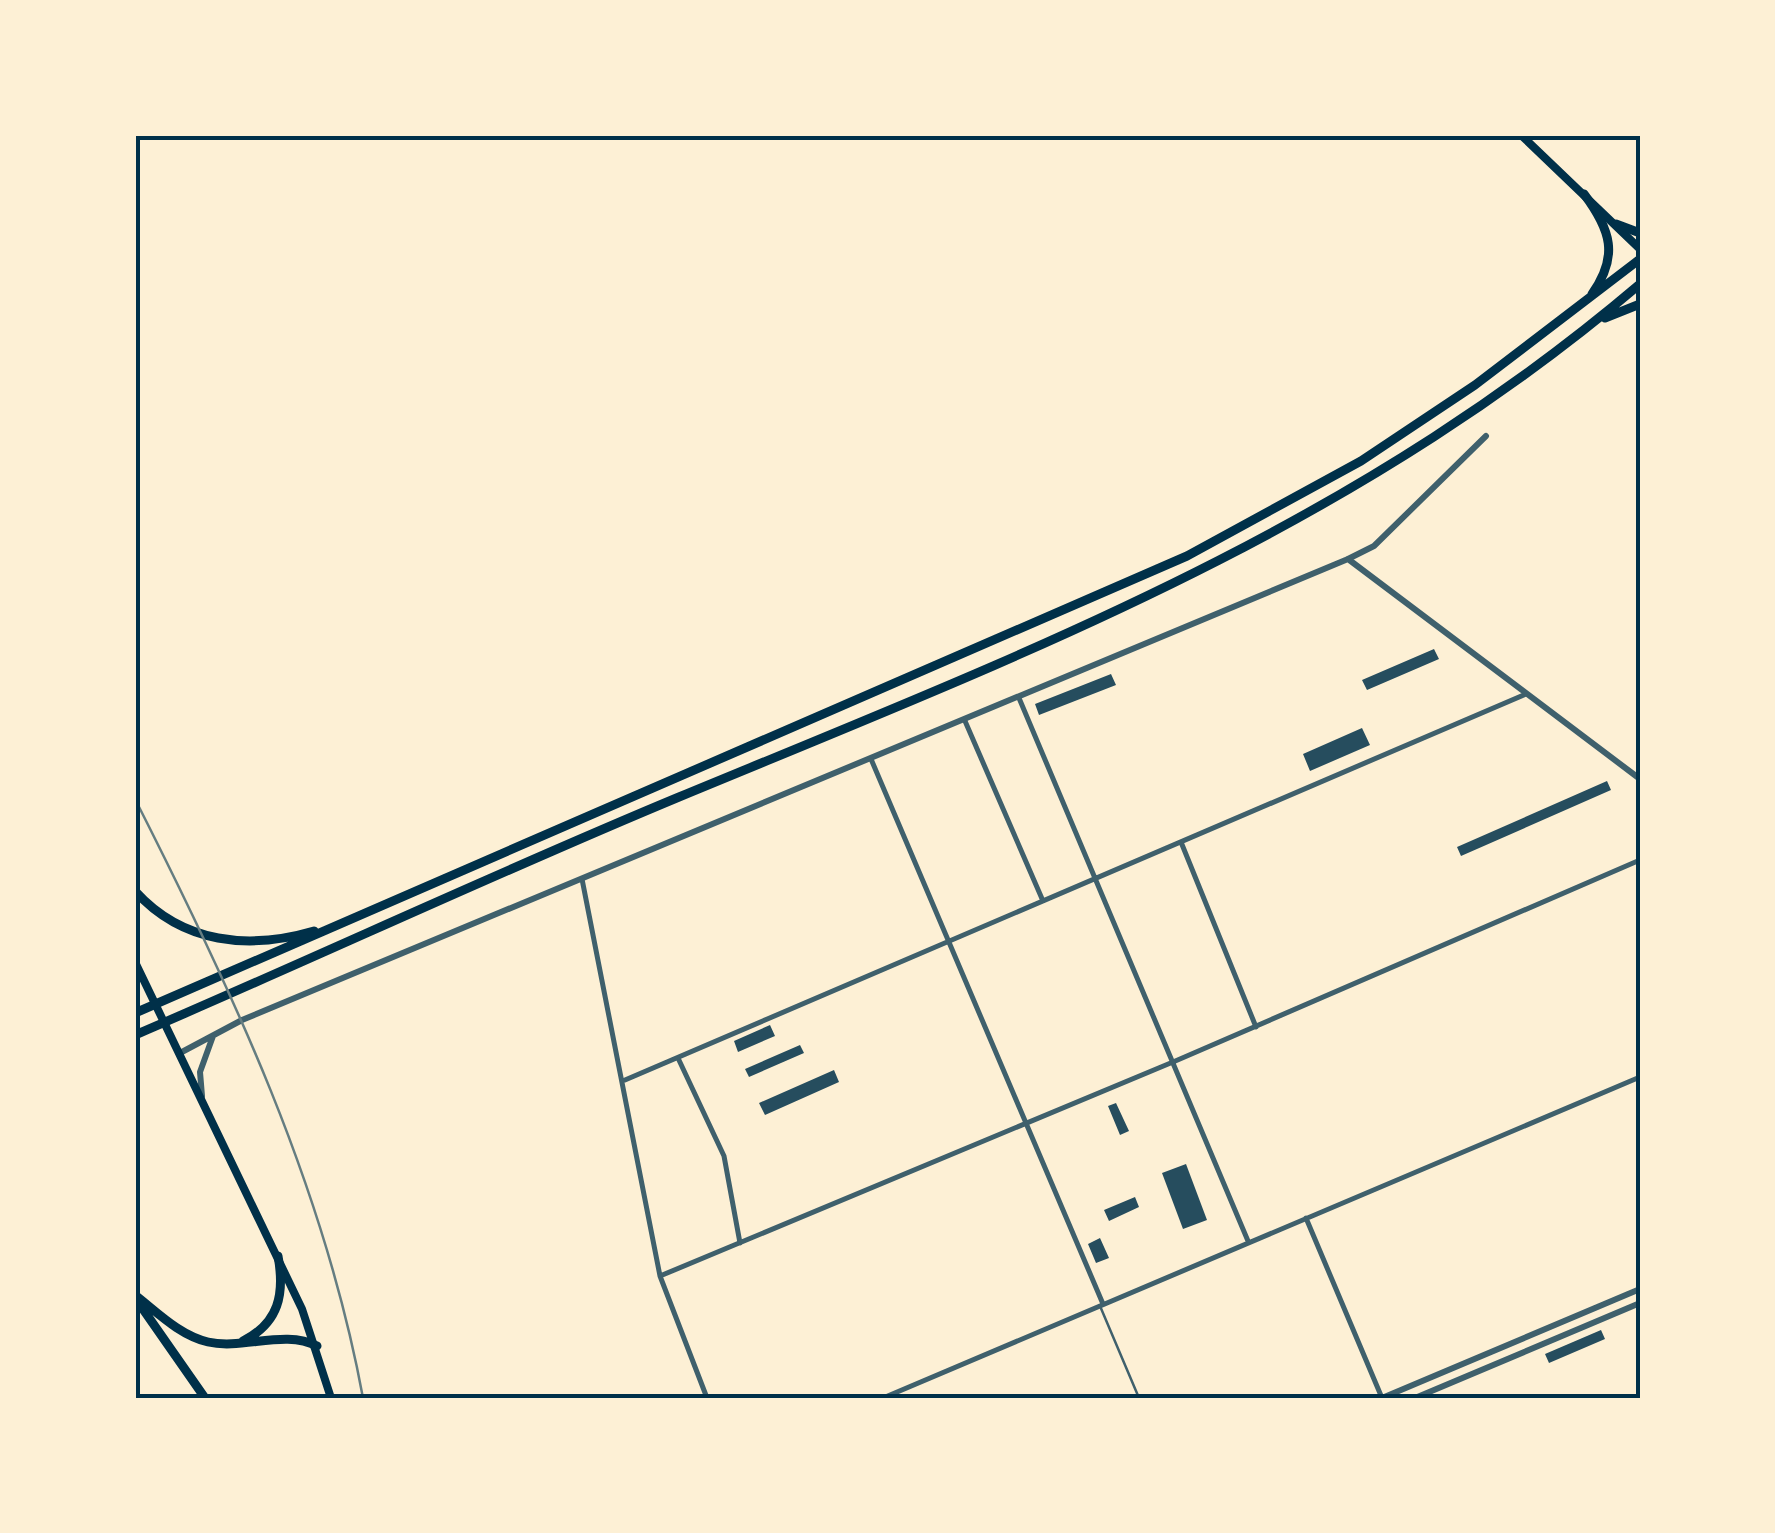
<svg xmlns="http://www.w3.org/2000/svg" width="1775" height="1533" font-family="Lato,sans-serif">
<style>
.building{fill:#264d5e}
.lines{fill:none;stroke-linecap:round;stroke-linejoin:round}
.service{stroke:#3f606c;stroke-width:2.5}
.minor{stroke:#3f606c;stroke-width:5}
.tertiary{stroke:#3f606c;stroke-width:6}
.secondary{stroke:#003049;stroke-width:8}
.primary{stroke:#003049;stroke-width:8}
.trunk{stroke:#003049;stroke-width:9}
.rail{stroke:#657d81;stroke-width:2.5}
.neatline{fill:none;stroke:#003049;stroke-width:4}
</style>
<rect width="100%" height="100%" fill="#fdf0d5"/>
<!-- building -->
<path class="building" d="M 1434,649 L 1439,659 L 1367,690 L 1362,680 Z
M 1111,674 L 1116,685 L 1039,715 L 1035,704 Z
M 1362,728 L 1370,745 L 1310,771 L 1303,754 Z
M 1607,781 L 1611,790 L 1461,856 L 1457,847 Z
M 770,1025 L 775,1036 L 738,1052 L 734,1041 Z
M 800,1045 L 804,1053 L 749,1077 L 745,1069 Z
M 834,1070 L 839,1082 L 765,1115 L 759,1103 Z
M 1116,1103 L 1129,1131 L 1120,1135 L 1108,1106 Z
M 1186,1164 L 1207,1220 L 1183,1229 L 1162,1173 Z
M 1135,1197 L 1139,1207 L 1109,1221 L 1104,1210 Z
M 1100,1238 L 1109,1258 L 1096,1263 L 1088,1244 Z
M 1601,1330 L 1605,1339 L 1549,1363 L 1545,1354 Z"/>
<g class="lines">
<!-- service -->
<path class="service" d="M 1100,1306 L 1139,1398"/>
<!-- minor -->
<path class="minor" d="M 1019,698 L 1248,1241
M 965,721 L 1043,901
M 871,759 L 1103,1304
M 1181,842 L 1256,1027
M 582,879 L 660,1276 L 707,1398
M 678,1058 L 724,1156 L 740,1243
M 625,1080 L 1526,694
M 1306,1218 L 1382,1398
M 660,1276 L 1173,1062 L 1640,860
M 883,1398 L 1640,1077"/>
<!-- tertiary -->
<path class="tertiary" d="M 1348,559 L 1640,779
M 180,1053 L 242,1020 L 1348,559 L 1374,546 L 1486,436
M 202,1096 L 200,1072 L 213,1036
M 1382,1398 L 1640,1289
M 1415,1398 L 1640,1303"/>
<!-- secondary -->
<path class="secondary" d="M 1521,135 L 1640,249"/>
<!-- primary -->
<path class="primary" d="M 135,962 L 302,1309 L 331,1398"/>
<!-- trunk -->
<path class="trunk" d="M 1584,194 C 1611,230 1619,256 1592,294
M 1616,224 L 1640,233
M 1605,318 L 1640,304
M 135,891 C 183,944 249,950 314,931
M 135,1013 L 1187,556 L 1361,461 L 1475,385 L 1640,259
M 135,1035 C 317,957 496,873 679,797 C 1027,653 1348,532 1640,284
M 135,1295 C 157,1312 179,1335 208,1342 C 243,1350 285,1329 317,1346
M 138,1302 L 205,1398
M 243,1341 C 279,1323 285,1294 278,1256"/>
<!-- rail -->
<path class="rail" d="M 135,799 C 232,990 324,1186 363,1398"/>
</g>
<!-- border -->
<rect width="1775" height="1533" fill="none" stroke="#fdf0d5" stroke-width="275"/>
<rect x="138" y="138" width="1500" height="1258" class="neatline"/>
</svg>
